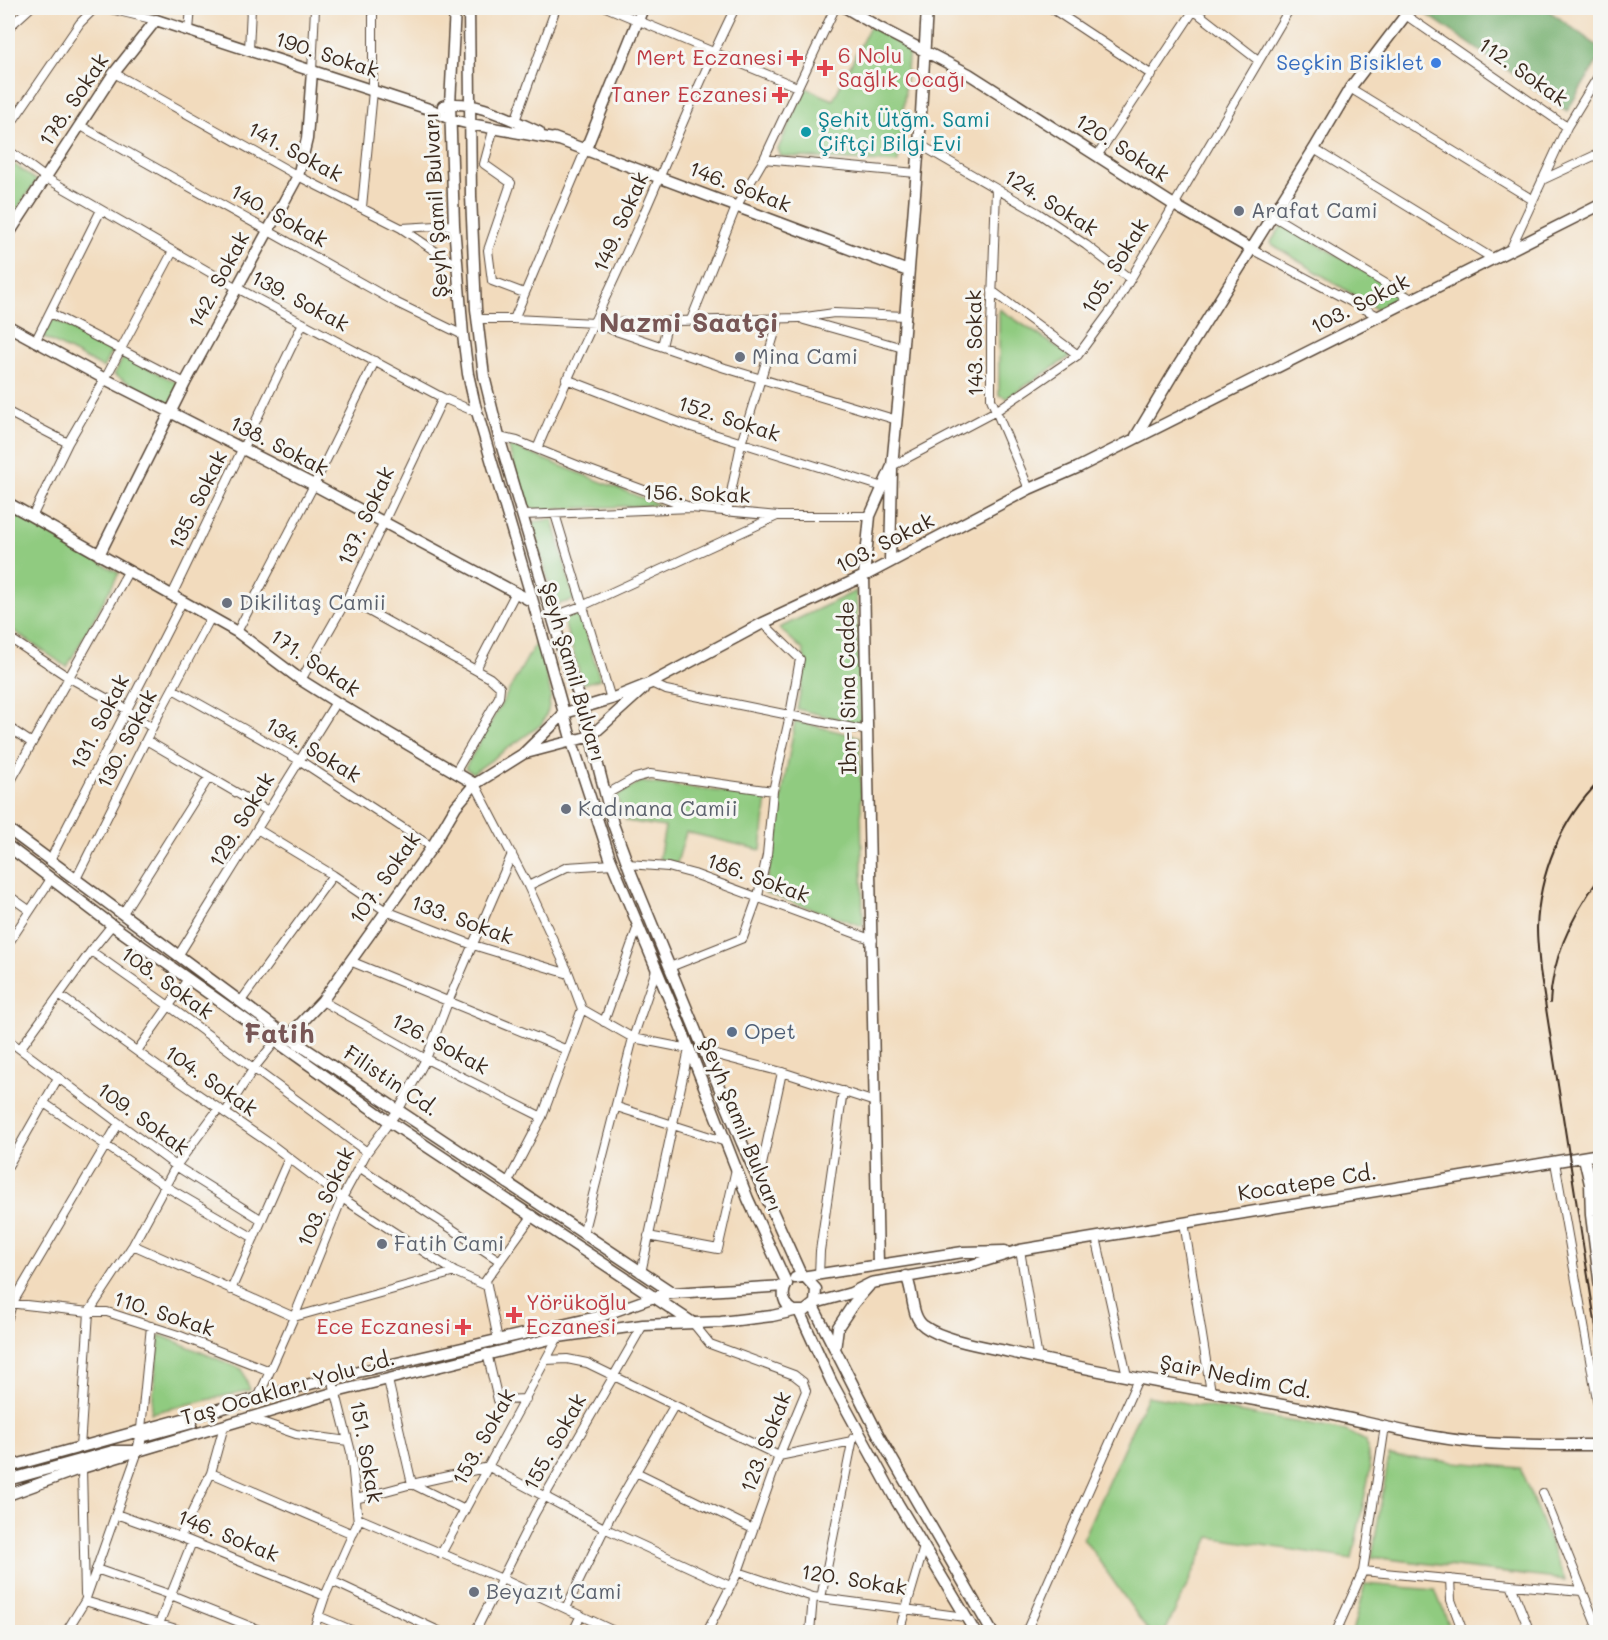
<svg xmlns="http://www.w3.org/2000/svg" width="1608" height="1640" font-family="Mali,sans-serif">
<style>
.green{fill:#90cb80;stroke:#667a4f;stroke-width:1.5}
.forest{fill:#74af6e;stroke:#586c46;stroke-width:1.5}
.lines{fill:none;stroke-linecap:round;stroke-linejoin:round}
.street-casing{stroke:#564536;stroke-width:10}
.secondary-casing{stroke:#564536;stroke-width:13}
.street{stroke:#fff;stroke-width:8}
.secondary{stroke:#fff;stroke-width:10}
.rail{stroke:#3b2a1e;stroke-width:2}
.health-dot{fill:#e0444e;stroke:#f6f6f2;stroke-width:2}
.shop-dot{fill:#3f7fe0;stroke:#f6f6f2;stroke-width:2}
.culture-dot{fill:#0f9aa8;stroke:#f6f6f2;stroke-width:2}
.worship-dot{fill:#6b7280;stroke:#f6f6f2;stroke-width:2}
.service-dot{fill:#5c6f8a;stroke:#f6f6f2;stroke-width:2}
.labels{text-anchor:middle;stroke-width:6;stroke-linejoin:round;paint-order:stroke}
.street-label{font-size:21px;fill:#3b2a1e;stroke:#f6f6f2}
.health-label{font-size:21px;fill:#be3a42;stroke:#f6f6f2;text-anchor:end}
.shop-label{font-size:21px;fill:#366cbe;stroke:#f6f6f2;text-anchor:end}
.culture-label{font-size:21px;fill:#0d838f;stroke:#f6f6f2;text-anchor:start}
.worship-label{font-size:21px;fill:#5b616d;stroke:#f6f6f2;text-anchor:start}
.service-label{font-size:21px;fill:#4e5e75;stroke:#f6f6f2;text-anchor:start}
.district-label{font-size:27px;font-weight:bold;fill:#785756;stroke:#f6f6f2}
</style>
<rect width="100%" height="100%" fill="#f6f6f2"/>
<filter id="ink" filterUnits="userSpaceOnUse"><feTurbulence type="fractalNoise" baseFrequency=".0167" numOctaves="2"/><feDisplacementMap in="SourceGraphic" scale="12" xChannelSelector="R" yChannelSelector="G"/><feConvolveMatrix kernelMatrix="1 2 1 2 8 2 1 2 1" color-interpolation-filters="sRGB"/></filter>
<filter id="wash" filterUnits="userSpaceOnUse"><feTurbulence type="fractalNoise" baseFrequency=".008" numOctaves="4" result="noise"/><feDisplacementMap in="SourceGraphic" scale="24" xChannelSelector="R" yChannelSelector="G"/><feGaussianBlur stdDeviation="1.35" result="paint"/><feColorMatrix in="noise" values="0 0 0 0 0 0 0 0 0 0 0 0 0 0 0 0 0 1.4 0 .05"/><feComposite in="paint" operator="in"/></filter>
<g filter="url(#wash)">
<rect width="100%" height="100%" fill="#f2dbbd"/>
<!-- green -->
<path class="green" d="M 870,26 L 909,49 L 898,163 L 781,156 L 778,149 L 806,88 L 833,100 Z
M 8,160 L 37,181 L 8,221 Z
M 1283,224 L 1401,293 L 1378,310 L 1270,243 Z
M 999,309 L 1071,356 L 1007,398 L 999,395 Z
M 53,319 L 113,348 L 103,368 L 43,337 Z
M 124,356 L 180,384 L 170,404 L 114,375 Z
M 508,445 L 660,505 L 526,510 Z
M 16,515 L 119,573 L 67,667 L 8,627 L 8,532 Z
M 553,519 L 574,600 L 555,605 L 532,522 Z
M 856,591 L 861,724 L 861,725 L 797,709 L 806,664 L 803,650 L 779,628 Z
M 580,613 L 600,679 L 583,684 L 563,619 Z
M 538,639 L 551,695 L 548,710 L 542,724 L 473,773 L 465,768 Z
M 795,721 L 860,737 L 863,926 L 765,893 Z
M 641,782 L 767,797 L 761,850 L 686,832 L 677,863 L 659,859 L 665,827 L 626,821 L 616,796 Z
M 160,1335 L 242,1369 L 250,1390 L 151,1413 Z
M 1147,1396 L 1346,1431 L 1366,1441 L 1370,1470 L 1352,1559 L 1210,1537 L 1165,1632 L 1149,1632 L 1083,1538 Z
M 1389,1456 L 1520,1468 L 1565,1580 L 1372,1557 Z
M 1365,1584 L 1435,1590 L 1452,1632 L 1352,1632 Z"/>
<!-- forest -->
<path class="forest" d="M 1430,8 L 1545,8 L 1600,48 L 1600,57 L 1567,111 L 1425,13 Z"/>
</g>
<g filter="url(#ink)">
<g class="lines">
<!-- street casing -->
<g class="street-casing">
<path id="street" d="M 106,8 L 156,20
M 608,8 L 797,87
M 1051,8 L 1152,75
M 1191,8 L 1258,60
M 1404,14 L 1567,127
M 8,28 L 30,8
M 189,30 L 191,8
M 249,50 L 251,8
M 312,71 L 315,8
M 114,73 L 298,176 L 401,228 L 457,266
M 1350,88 L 1533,200
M 515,121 L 556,8
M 81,126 L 397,303 L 463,335
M 494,127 L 484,164 L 511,183 L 488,250 L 492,281 L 524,293
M 8,128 L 80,23 L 95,8
M 919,144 L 1038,213 L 1086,245 L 1130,279
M 1314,149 L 1492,258
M 8,150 L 46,178 L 237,288 L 443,398 L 478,413
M 1097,156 L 1194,10
M 764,159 L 916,173
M 1542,180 L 1600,153
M 996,190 L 991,328 L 991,399 L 1029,489
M 362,207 L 373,91 L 373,8
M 1273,216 L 1413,300
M 402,228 L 454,225
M 1251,249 L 1380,317
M 1510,250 L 1567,127 L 1600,73
M 992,291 L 1078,355
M 50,313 L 185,383
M 477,319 L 514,319 L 595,323 L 799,318 L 834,313 L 905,316
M 514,319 L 585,151
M 691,320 L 736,207 L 764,159 L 835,8
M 804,320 L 903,348
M 601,326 L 725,368 L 897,420
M 35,342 L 101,210
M 662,346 L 668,321
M 566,379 L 688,426 L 883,487
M 8,412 L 68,443
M 499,437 L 517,441 L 579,466 L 687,506
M 537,449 C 568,374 604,303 637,229 C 670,155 699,80 735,8
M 892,466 L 996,411 L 1078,355 L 1117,302 L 1290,8
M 727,512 L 741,444 L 779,319
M 555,514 L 611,699
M 523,515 L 691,508 L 778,516 L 870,516
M 32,517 L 68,443 L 105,379 L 173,251
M 172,595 L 303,323
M 347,599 L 490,678 L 500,687 L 499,697 L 455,773
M 554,616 L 582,606 L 777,516
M 237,632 L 314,485 L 375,361
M 8,637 L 68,677 L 126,709 L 152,728
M 476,669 L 515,594
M 301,680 L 347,599 L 443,398
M 651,683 L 666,690 L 868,731
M 173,689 L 299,760 L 432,847
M 8,727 L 32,743
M 146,740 L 268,811
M 475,784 L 528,886 L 567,867 L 613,864
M 8,786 L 128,572
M 605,795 L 635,778 L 650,774 L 773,791
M 257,829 L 333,875 L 386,911 L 473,945 L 569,974
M 50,860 L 182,602
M 628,864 L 668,867 L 694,874 L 873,940
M 76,879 L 159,714 L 211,617
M 528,886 L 569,974 L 582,1009 L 633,1038 L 689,1049 L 641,1273
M 8,895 L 29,910
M 123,913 L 209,777
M 8,944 L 51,879
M 91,951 L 169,1006 L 367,1152
M 178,956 L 336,702
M 350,961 L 567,1050
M 670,967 L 743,938 L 758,896 L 767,855 L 773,791 L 790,715 L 800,659 L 763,623
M 59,995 L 157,1066 L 272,1145 L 342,1198 L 455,1272 L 487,1286
M 241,1001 L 333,875
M 322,1001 L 426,1059 L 542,1117
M 604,1022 L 638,926
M 8,1040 L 176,1166 L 262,1220
M 20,1049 L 91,951 L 112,925
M 137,1051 L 188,979
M 705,1052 L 782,1072 L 875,1102
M 44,1103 L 165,1186 L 254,1238
M 617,1107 L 726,1142
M 225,1113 L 254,1068 L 275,1042
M 1555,1162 L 1600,1416
M 8,1166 L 58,1078
M 359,1167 L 500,1261
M 759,1179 L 782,1072
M 507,1184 L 542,1117 L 582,1009
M 1184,1222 L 1211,1392
M 583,1234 L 633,1038 L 656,970
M 648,1236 L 718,1249 L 736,1169
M 1096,1237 L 1127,1376
M 133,1245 L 294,1317 L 455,1272
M 1020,1250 L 1038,1359
M 819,1275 L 820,1251 L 843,1091
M 231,1290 L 289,1158
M 8,1303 L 89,1312 L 107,1312 L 178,1335 L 270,1371
M 8,1318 L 12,1304 L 119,1123
M 693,1323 L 710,1344 L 794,1375 L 803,1382 L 806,1391 L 779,1456 L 738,1572 L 707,1632
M 498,1340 L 486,1280 L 533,1215
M 487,1353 L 498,1400 L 526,1399
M 546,1360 L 567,1359 L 587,1363 L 779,1456 L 852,1441
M 388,1380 L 412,1484
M 258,1398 L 294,1317 L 342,1198 L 367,1152 L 399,1109 L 426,1059 L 448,1002 L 512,854
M 250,1418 L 296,1434 L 348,1441
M 141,1429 L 151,1326
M 80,1448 L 89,1312 L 133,1245 L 176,1166 L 219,1108
M 82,1468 L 85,1594
M 636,1472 L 753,1529
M 211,1473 L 353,1534
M 412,1484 L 465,1510
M 1543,1493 L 1599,1632
M 356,1499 L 412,1484 L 489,1467 L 604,1528 L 730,1586
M 116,1514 L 180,1537 L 325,1596
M 358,1518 L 502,1579 L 616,1632
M 180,1537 L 211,1473 L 224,1426
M 441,1554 L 558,1337
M 96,1569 L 171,1595 L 264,1632
M 1363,1571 L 1385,1426
M 738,1572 L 813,1597 L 965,1617
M 1450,1579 L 1451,1600 L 1463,1632
M 332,1581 L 441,1632
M 821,1598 L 853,1438
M 85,1601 L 186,1632
M 566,1608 L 610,1517 L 674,1406
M 318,1616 L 356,1632
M 159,1624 L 192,1542
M 66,1632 L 85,1601 L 138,1451
M 313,1632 L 325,1596 L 358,1522 L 351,1452 L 332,1378
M 475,1632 L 535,1513 L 643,1325
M 573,1632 L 581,1615
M 810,1632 L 813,1597
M 899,1632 L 924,1547
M 1026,1632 L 1138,1379
M 1336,1632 L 1363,1571 L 1511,1585
M 1530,1632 L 1511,1585 L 1582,1591"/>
</g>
<!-- secondary casing -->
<g class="secondary-casing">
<path id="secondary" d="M 455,8 L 450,104 L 454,225 L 463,335 L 468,374 L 475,405 L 533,602 L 572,742 L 610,858 L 682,1030 L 748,1199 L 787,1284 C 781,1294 783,1304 794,1311
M 469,8 L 471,196 L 476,309 L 484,376 L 499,437 L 564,656 L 583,707 L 613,824 L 631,873 L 742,1143 L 802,1277
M 846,8 L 880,28 L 969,74 L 1174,205 L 1251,249
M 443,106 C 470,97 514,121 539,132
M 554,138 L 908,271
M 585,151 L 643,8
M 8,235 L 114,73 L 156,20 L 432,110 L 450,119 L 470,124 L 559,140
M 8,326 L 105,379 L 314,485 L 533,602
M 1136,436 L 1173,374 L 1314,149 L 1350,88 L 1411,8
M 8,503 L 237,632 L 301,680 L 336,702 L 475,784
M 99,555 L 185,383 L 298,176 L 307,139 L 312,71
M 890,562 L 892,469
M 526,753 L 591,736 L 643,689
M 8,829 L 288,1037 L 673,1293
M 8,846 L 112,925 L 390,1122 L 693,1323
M 275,1042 L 288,1037 L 322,1001 L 432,847 L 456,806 L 475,784 L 523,754 L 565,713 L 611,699 L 651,683 L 763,623 L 864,576 L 1029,489 L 1077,468 L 1600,205
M 1584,1158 L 1590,1184 L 1591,1215 L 1600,1287
M 1592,1188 L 1600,1207
M 878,1265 L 864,576 L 870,516 L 892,466 L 899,394 L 920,131 L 927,8
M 906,1276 C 914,1290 910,1316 924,1326 C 942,1340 987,1347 1010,1352 C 1109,1375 1209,1391 1309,1410 C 1364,1421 1418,1437 1473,1442 C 1515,1446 1558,1445 1600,1445
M 795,1278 L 963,1252 L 1005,1251
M 806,1278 L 816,1289 L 815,1303
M 813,1306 L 879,1436 L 992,1632
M 799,1311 L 831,1381 L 897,1502 L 975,1632
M 835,1350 L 838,1327 L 854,1303 L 869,1286
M 8,1467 L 332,1378 L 601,1316 L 654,1297 L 673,1293 L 785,1286
M 8,1480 L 113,1451 L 138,1451 L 336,1392 L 558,1337 L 643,1325 L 721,1322 L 772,1316 L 794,1311 L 805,1311 L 815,1303 L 851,1293 L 871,1283 L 969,1266 L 1020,1250 L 1600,1154
M 8,1495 L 82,1468 L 138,1451 L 141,1437 L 192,1423"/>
</g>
<!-- street -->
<use href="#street" class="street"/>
<!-- secondary -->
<use href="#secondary" class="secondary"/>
<!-- rail -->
<path class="rail" d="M 1600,781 C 1561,819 1539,874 1537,928 C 1537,942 1539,957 1540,970 L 1600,1353
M 1550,1003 C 1552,956 1573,914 1600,877"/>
</g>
</g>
<!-- markers -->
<g class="health-dot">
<path d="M792 49h6v6h6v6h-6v6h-6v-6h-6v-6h6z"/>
<path d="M822 59h6v6h6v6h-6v6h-6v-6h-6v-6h6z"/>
<path d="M777 86h6v6h6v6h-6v6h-6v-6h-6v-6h6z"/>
<path d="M511 1306h6v6h6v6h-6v6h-6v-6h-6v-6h6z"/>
<path d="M460 1318h6v6h6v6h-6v6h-6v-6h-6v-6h6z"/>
</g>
<circle class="shop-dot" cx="1436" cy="63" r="6"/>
<circle class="culture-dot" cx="806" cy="132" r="6"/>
<g class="worship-dot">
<circle cx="1239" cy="211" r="6"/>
<circle cx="740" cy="357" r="6"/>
<circle cx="227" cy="603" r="6"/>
<circle cx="566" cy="809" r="6"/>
<circle cx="382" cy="1244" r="6"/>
<circle cx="474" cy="1592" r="6"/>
</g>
<circle class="service-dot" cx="732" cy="1032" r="6"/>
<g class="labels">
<!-- street labels -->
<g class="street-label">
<text transform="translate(327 55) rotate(18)" y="7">190. Sokak</text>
<text transform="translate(1523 72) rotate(35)" y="7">112. Sokak</text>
<text transform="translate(74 100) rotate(-56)" y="7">178. Sokak</text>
<text transform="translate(1122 148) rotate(33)" y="7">120. Sokak</text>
<text transform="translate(295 152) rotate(28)" y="7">141. Sokak</text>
<text transform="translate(740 187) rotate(21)" y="7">146. Sokak</text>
<text transform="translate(1051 203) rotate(32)" y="7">124. Sokak</text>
<text transform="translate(436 205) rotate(-93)" y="7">Şeyh Şamil Bulvarı</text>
<text transform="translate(279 216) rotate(29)" y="7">140. Sokak</text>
<text transform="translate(621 222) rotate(-66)" y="7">149. Sokak</text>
<text transform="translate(1115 266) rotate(-58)" y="7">105. Sokak</text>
<text transform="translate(219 280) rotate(-62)" y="7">142. Sokak</text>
<text transform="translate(300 301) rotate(28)" y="7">139. Sokak</text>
<text transform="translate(1360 304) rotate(-27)" y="7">103. Sokak</text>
<text transform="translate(975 343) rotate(-91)" y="7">143. Sokak</text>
<text transform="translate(729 419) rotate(18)" y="7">152. Sokak</text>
<text transform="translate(279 446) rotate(27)" y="7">138. Sokak</text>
<text transform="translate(697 494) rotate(2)" y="7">156. Sokak</text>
<text transform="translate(198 500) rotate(-64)" y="7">135. Sokak</text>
<text transform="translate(366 516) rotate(-65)" y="7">137. Sokak</text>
<text transform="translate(885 543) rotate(-27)" y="7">103. Sokak</text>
<text transform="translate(315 663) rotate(34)" y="7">171. Sokak</text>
<text transform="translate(573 672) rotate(74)" y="7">Şeyh Şamil Bulvarı</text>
<text transform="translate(848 688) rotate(-91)" y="7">Ibn-i Sina Cadde</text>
<text transform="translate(100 722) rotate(-63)" y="7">131. Sokak</text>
<text transform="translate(127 739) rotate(-63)" y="7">130. Sokak</text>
<text transform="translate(313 750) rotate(31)" y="7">134. Sokak</text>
<text transform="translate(242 820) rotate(-59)" y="7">129. Sokak</text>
<text transform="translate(385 878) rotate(-55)" y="7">107. Sokak</text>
<text transform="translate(758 878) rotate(20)" y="7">186. Sokak</text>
<text transform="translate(462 920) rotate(20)" y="7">133. Sokak</text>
<text transform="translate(167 983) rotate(36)" y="7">108. Sokak</text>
<text transform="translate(440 1044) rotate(28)" y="7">126. Sokak</text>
<text transform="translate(211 1081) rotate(35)" y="7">104. Sokak</text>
<text transform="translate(391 1081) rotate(34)" y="7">Filistin Cd.</text>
<text transform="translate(143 1119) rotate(36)" y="7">109. Sokak</text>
<text transform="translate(741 1125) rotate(68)" y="7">Şeyh Şamil Bulvarı</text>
<text transform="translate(1307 1183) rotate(-9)" y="7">Kocatepe Cd.</text>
<text transform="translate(326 1197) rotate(-65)" y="7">103. Sokak</text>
<text transform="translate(164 1314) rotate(18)" y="7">110. Sokak</text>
<text transform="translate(1236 1377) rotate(11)" y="7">Şair Nedim Cd.</text>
<text transform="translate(288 1388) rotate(-16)" y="7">Taş Ocakları Yolu Cd.</text>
<text transform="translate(484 1437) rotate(-61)" y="7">153. Sokak</text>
<text transform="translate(555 1442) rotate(-61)" y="7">155. Sokak</text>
<text transform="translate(766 1442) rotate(-69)" y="7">123. Sokak</text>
<text transform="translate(366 1452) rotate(80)" y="7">151. Sokak</text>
<text transform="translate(228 1536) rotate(22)" y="7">146. Sokak</text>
<text transform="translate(854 1580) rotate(9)" y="7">120. Sokak</text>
</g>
<!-- health labels -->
<g class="health-label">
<text x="838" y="63" text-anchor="start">6 Nolu<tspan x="838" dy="24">Sağlık Ocağı</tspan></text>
<text x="783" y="65">Mert Eczanesi</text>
<text x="768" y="102">Taner Eczanesi</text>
<text x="526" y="1310" text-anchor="start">Yörükoğlu<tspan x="526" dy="24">Eczanesi</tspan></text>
<text x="451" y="1334">Ece Eczanesi</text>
</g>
<!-- shop labels -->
<g class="shop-label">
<text x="1424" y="70">Seçkin Bisiklet</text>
</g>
<!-- culture labels -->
<g class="culture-label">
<text x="818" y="127">Şehit Ütğm. Sami<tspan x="818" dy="24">Çiftçi Bilgi Evi</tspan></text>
</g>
<!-- worship labels -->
<g class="worship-label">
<text x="1251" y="218">Arafat Cami</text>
<text x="752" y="364">Mina Cami</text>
<text x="239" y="610">Dikilitaş Camii</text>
<text x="578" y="816">Kadınana Camii</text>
<text x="394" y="1251">Fatih Cami</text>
<text x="486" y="1599">Beyazıt Cami</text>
</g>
<!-- service labels -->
<g class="service-label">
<text x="744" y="1039">Opet</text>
</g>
<!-- district labels -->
<g class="district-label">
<text x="689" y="332">Nazmi Saatçi</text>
<text x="279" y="1043">Fatih</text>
</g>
</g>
<!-- margin -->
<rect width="1608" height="1640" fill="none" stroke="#f6f6f2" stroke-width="30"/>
</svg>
